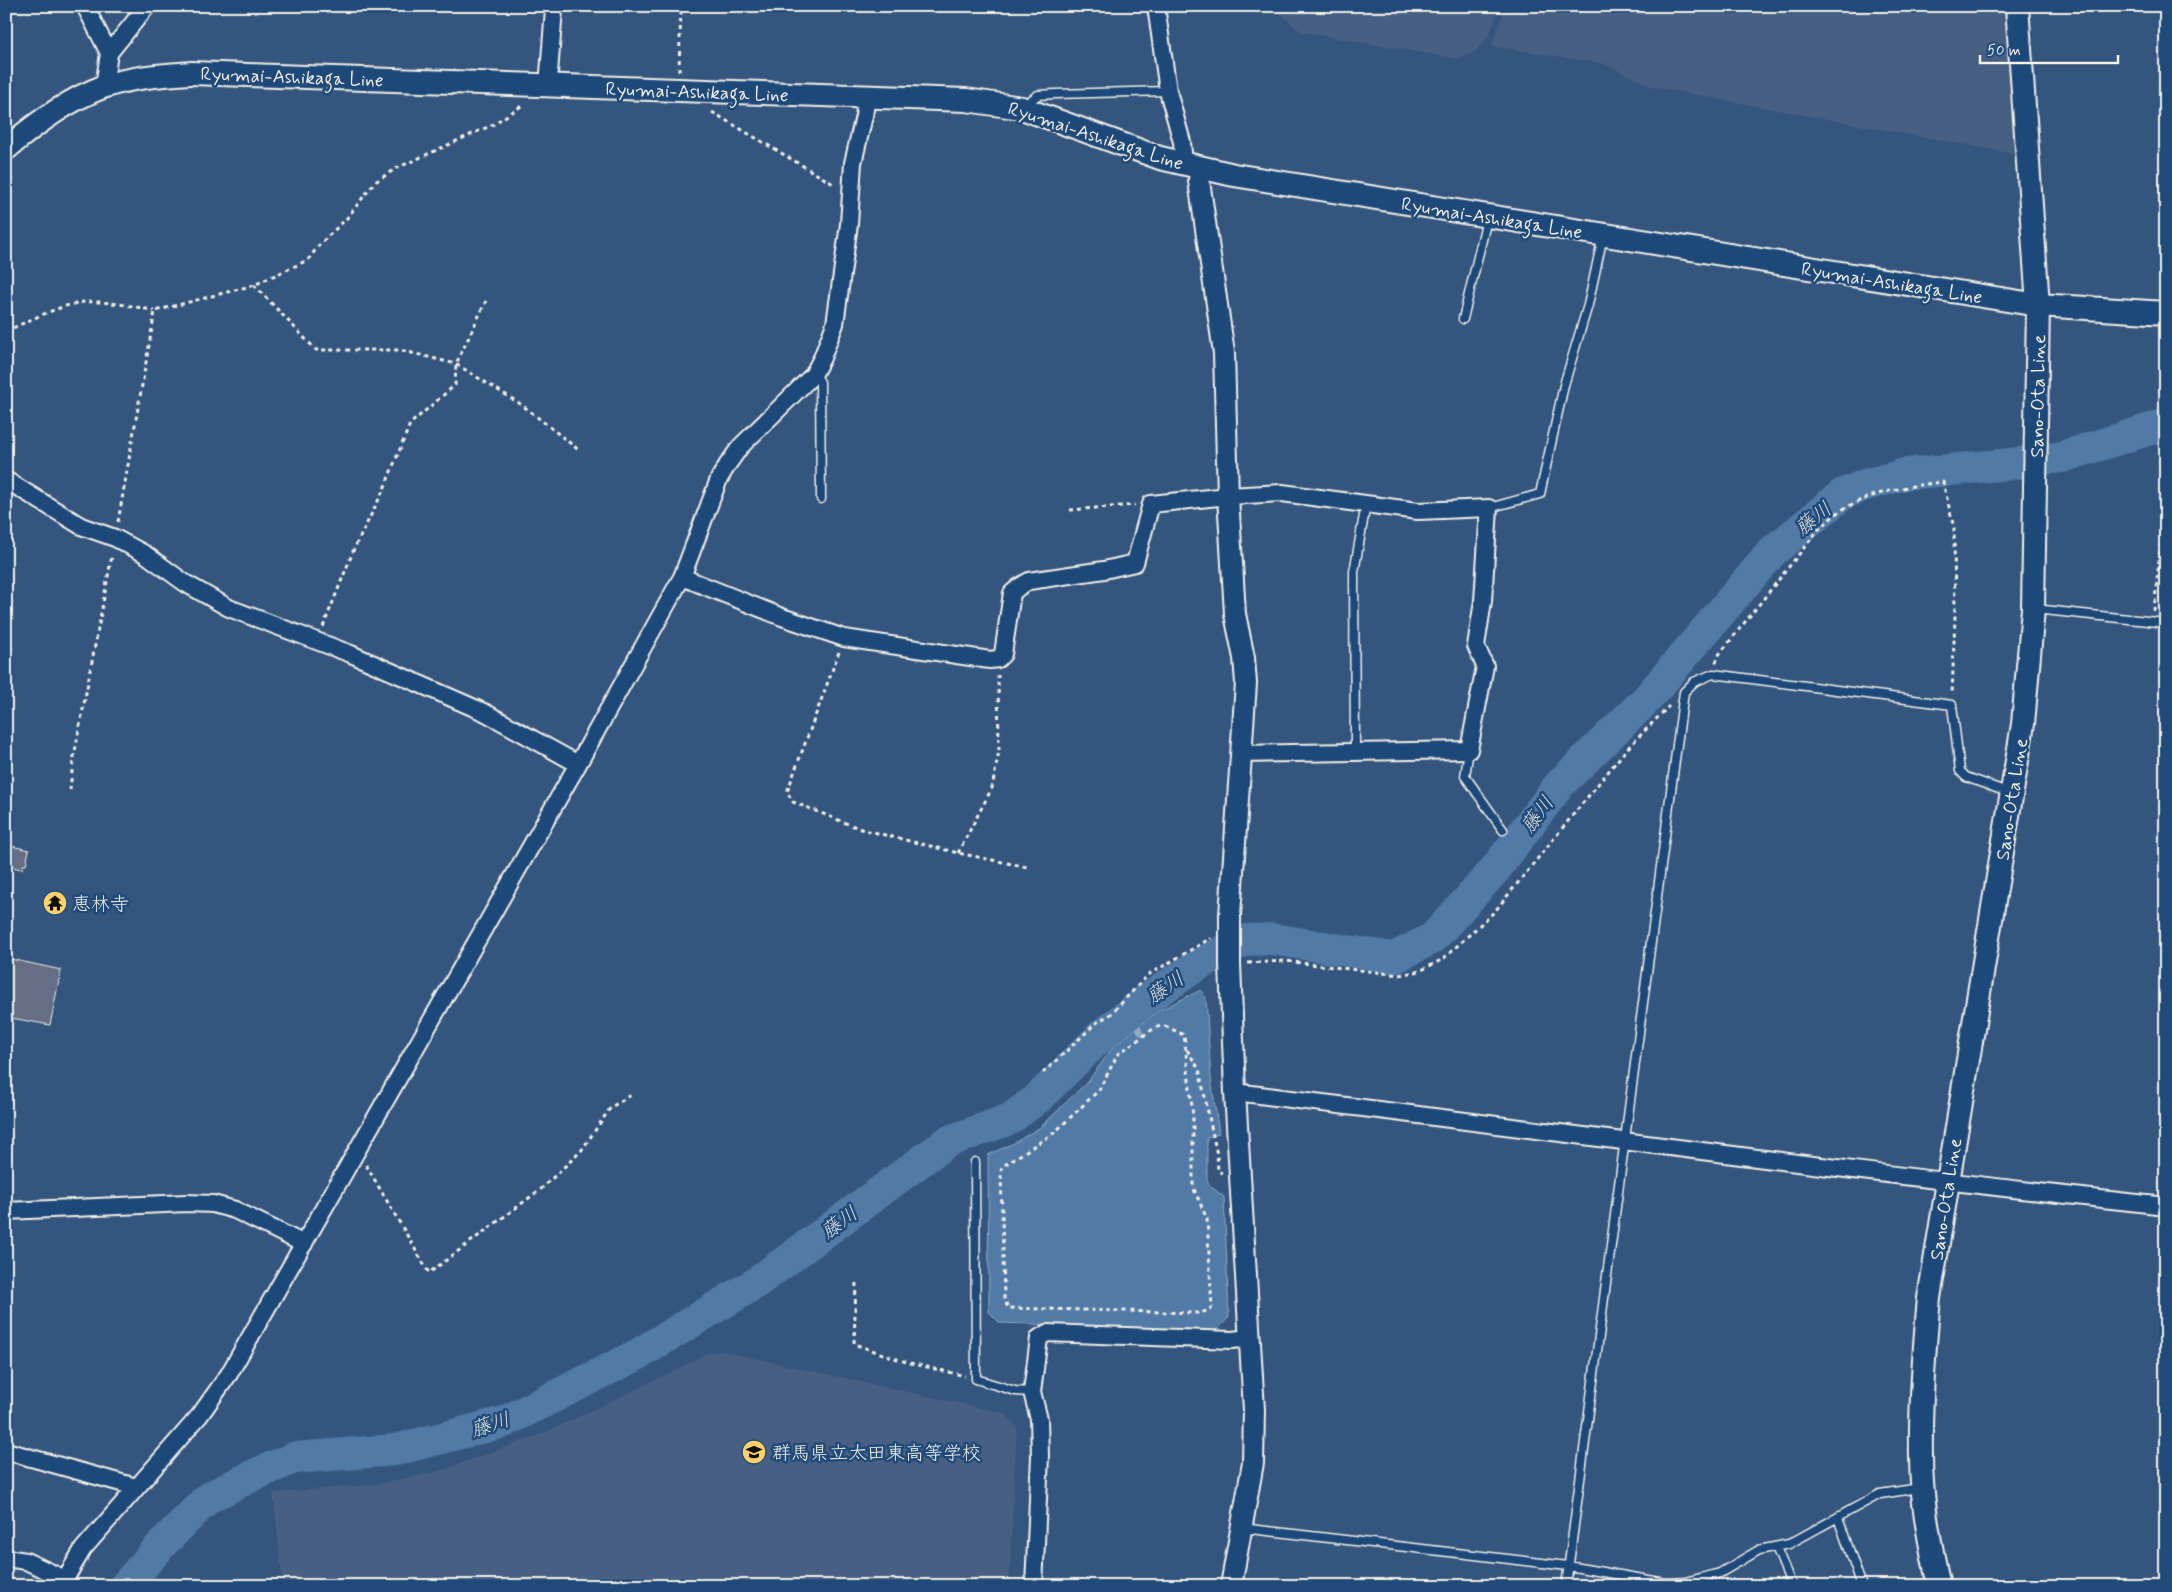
<svg xmlns="http://www.w3.org/2000/svg" width="2172" height="1592" font-family="Mynerve,'Klee One',sans-serif">
<style>
.built{fill:#475f82}
.water{fill:#517aa6;stroke:#92aac0}
.lines{fill:none;stroke-linecap:round;stroke-linejoin:round}
.stream{stroke:#92aac0;stroke-width:5.5}
.river{stroke:#517aa6;stroke-width:32}
.building{fill:#656e86;stroke:#f4f1e8}
.service-casing{stroke:#f4f1e8;stroke-width:11}
.minor-casing{stroke:#f4f1e8;stroke-width:20}
.tertiary-casing{stroke:#f4f1e8;stroke-width:24}
.secondary-casing{stroke:#f4f1e8;stroke-width:26}
.path{stroke:#f4f1e8;stroke-width:3;stroke-dasharray:4 4;stroke-linecap:butt}
.service{stroke:#1f4a7a;stroke-width:8}
.minor{stroke:#1f4a7a;stroke-width:16}
.tertiary{stroke:#1f4a7a;stroke-width:20}
.secondary{stroke:#1f4a7a;stroke-width:22}
.labels{text-anchor:middle;stroke-width:5;stroke-linejoin:round;paint-order:stroke}
.street-label{font-size:19px;fill:#f4f1e8;stroke:#1f4a7a}
.poi-label{font-size:19px;fill:#f4f1e8;stroke:#1f4a7a;text-anchor:start}
.water-label{font-size:20px;font-style:italic;fill:#dcdfde;stroke:#1f4a7a}
</style>
<rect width="100%" height="100%" fill="#34557e"/>
<filter id="ink" filterUnits="userSpaceOnUse"><feTurbulence type="fractalNoise" baseFrequency=".02" numOctaves="2"/><feDisplacementMap in="SourceGraphic" scale="10" xChannelSelector="R" yChannelSelector="G"/><feConvolveMatrix kernelMatrix="1 2 1 2 8 2 1 2 1" color-interpolation-filters="sRGB"/></filter>
<g filter="url(#ink)">
<!-- built -->
<path class="built" d="M 1271,6 L 1500,6 L 1488,38 L 1474,52 L 1458,59 L 1301,32 Z
M 1506,6 L 2006,6 L 2014,154 L 1653,87 L 1605,64 L 1491,46 Z
M 722,1351 L 1004,1413 L 1017,1427 L 1009,1586 L 283,1586 L 273,1493 L 378,1484 L 440,1471 L 544,1433 L 674,1371 L 709,1352 Z"/>
<!-- water -->
<path class="water" d="M 1201,990 L 1206,998 L 1211,1079 L 1219,1133 L 1207,1138 L 1207,1180 L 1210,1186 L 1224,1197 L 1229,1317 L 1217,1330 L 1000,1323 L 989,1312 L 988,1155 L 1016,1142 L 1042,1126 L 1089,1080 L 1113,1047 L 1158,1011 Z"/>
<g class="lines">
<!-- stream -->
<path class="stream" d="M 1198,965 L 1199,977
M 1131,1013 L 1141,1033"/>
<!-- river -->
<path class="river" d="M 125,1586 L 164,1542 L 208,1498 L 252,1476 L 294,1458 L 395,1450 L 504,1422 L 637,1355 L 756,1283 L 947,1142 L 1010,1119 L 1037,1099 L 1103,1034 L 1147,999 L 1198,965 L 1245,940 L 1272,939 L 1394,958 L 1433,938 L 1493,872 L 1560,784 L 1646,700 L 1773,551 L 1843,494 L 1865,485 L 1906,474 L 2011,464 L 2062,457 L 2166,424"/>
</g>
<!-- building -->
<path class="building" d="M 7,845 L 29,850 L 26,865 L 23,865 L 22,869 L 6,866 Z
M 6,872 L 10,873 L 9,880 L 6,880 Z
M 6,958 L 61,970 L 50,1025 L 6,1017 Z"/>
<g class="lines">
<!-- service casing -->
<g class="service-casing">
<path id="service" d="M 1024,105 L 1038,95 L 1055,94 L 1168,91
M 1463,319 L 1487,219
M 814,372 L 820,382 L 821,499
M 1489,508 L 1540,494 L 1564,385 L 1588,305 L 1603,236
M 2035,609 L 2166,623
M 1469,750 L 1465,776 L 1503,830
M 1355,752 L 1354,572 L 1366,504
M 975,1162 L 976,1379 L 1015,1391 L 1032,1392
M 1838,1518 L 1862,1586
M 1242,1528 L 1568,1566 L 1666,1583 L 1685,1582 L 1720,1573 L 1759,1550 L 1789,1544 L 1880,1494 L 1920,1488
M 1776,1547 L 1792,1586
M 1566,1586 L 1684,692 L 1694,682 L 1713,674 L 1952,705 L 1960,771 L 1966,777 L 2010,793"/>
</g>
<!-- minor casing -->
<g class="minor-casing">
<path id="minor" d="M 85,6 L 109,53
M 1156,6 L 1168,91 L 1182,142 L 1184,164
M 548,86 L 554,9 L 552,6
M 104,87 L 109,53 L 147,6
M 6,480 L 81,526 L 115,538 L 145,554 L 185,583 L 229,608 L 351,654 L 486,713 L 578,764
M 682,577 L 782,617 L 844,638 L 990,660 L 998,659 L 1003,654 L 1012,593 L 1019,587 L 1029,581 L 1104,570 L 1135,563 L 1151,504 L 1228,496 L 1282,493 L 1418,511 L 1489,508 L 1483,601 L 1476,646 L 1485,666 L 1469,750 L 1241,754
M 1235,1092 C 1545,1130 1855,1173 2166,1206
M 6,1211 L 187,1203 L 213,1204 L 235,1210 L 304,1244
M 6,1451 L 136,1487
M 6,1558 L 26,1561 L 65,1579
M 63,1586 L 65,1579 L 83,1549 L 200,1415 L 229,1374 L 578,764 L 682,577 L 719,479 L 728,464 L 740,447 L 813,375 L 822,358 L 835,324 L 849,224 L 853,163 L 864,116 L 867,96
M 1034,1586 L 1040,1456 L 1039,1419 L 1032,1392 L 1039,1338 L 1047,1333 L 1232,1340 L 1250,1338"/>
</g>
<!-- tertiary casing -->
<g class="tertiary-casing">
<path id="tertiary" d="M 1200,169 L 1199,181 L 1224,353 L 1228,496 L 1235,614 L 1244,658 L 1246,683 L 1230,915 L 1230,964 L 1235,1092 L 1254,1410 L 1253,1463 L 1231,1586"/>
</g>
<!-- secondary casing -->
<g class="secondary-casing">
<path id="secondary" d="M 6,149 C 35,124 67,100 103,87 C 131,77 162,75 191,73 L 966,100 L 1022,108 L 1160,158 L 1234,175 L 2038,305 L 2166,313
M 1939,1586 C 1930,1544 1921,1500 1921,1457 C 1920,1404 1924,1351 1929,1298 L 2023,724 L 2033,609 L 2038,305 L 2017,6"/>
</g>
<!-- path -->
<path class="path" d="M 679,71 L 681,6
M 712,112 L 835,185
M 254,285 L 316,350 L 400,350 L 456,364 L 522,405 L 580,451
M 6,331 C 29,321 53,308 78,303 C 96,299 136,306 154,311
M 1070,510 L 1135,505
M 118,522 L 155,311 L 254,285 L 308,260 L 320,244 L 347,218 L 375,182 L 397,168 L 492,125 L 523,105
M 2154,611 L 2166,489
M 323,627 L 354,549 L 384,489 L 410,424 L 455,385 L 456,364 L 486,301
M 839,652 L 787,792 L 793,802 L 861,829 L 958,853 L 1027,867
M 1716,663 L 1718,656 L 1819,529 C 1826,524 1832,516 1840,511 C 1870,492 1908,486 1943,482 L 1954,528 L 1955,616 L 1952,695
M 70,790 L 73,762 L 112,555
M 958,853 L 992,788 L 999,751 L 998,675
M 1248,963 L 1285,961 L 1399,975 L 1420,971 L 1443,959 L 1495,911 L 1625,751 L 1669,706
M 1165,1026 L 1184,1035 L 1193,1116 L 1193,1187 L 1207,1219 L 1212,1307 L 1208,1311 L 1198,1313 L 1008,1308 L 1004,1298 L 1001,1171 L 1003,1166 L 1054,1133 L 1099,1090 L 1118,1054 L 1156,1027 Z
M 1187,1050 L 1199,1069 L 1217,1155 L 1218,1171 L 1222,1173
M 1043,1073 L 1096,1023 L 1111,1014 L 1148,975 L 1211,938
M 366,1165 L 429,1273 L 541,1189 L 581,1151 L 611,1107 L 633,1094
M 856,1283 L 854,1344 L 906,1362 L 965,1376"/>
<!-- service -->
<use href="#service" class="service"/>
<!-- minor -->
<use href="#minor" class="minor"/>
<!-- tertiary -->
<use href="#tertiary" class="tertiary"/>
<!-- secondary -->
<use href="#secondary" class="secondary"/>
</g>
</g>
<!-- icons -->
<defs>
<g id="temple-disc" transform="scale(1.25)"><circle r="9.5" fill="#ffd166" stroke="#1f4a7a"/><path d="M0-6L5-2H3V0L6.5 2.5H4V6H1.5V3h-3V6H-4V2.5H-6.5L-3 0V-2H-5Z" fill="#111"/></g>
<g id="school-disc" transform="scale(1.25)"><circle r="9.5" fill="#ffd166" stroke="#1f4a7a"/><path d="M0-5L7-2L0 1L-7-2ZM-4 1L0 2.5L4 1V4Q0 6-4 4Z" fill="#111"/></g>
</defs>
<g fill-rule="evenodd">
<use href="#temple-disc" x="55" y="903"/>
<use href="#school-disc" x="754" y="1452"/>
</g>
<g class="labels">
<!-- street labels -->
<g class="street-label">
<text transform="translate(292 76) rotate(2)" y="7">Ryumai-Ashikaga Line</text>
<text transform="translate(697 91) rotate(2)" y="7">Ryumai-Ashikaga Line</text>
<text transform="translate(1096 135) rotate(18)" y="7">Ryumai-Ashikaga Line</text>
<text transform="translate(1492 217) rotate(9)" y="7">Ryumai-Ashikaga Line</text>
<text transform="translate(1892 282) rotate(9)" y="7">Ryumai-Ashikaga Line</text>
<text transform="translate(2037 396) rotate(-89)" y="7">Sano-Ota Line</text>
<text transform="translate(2011 799) rotate(-81)" y="7">Sano-Ota Line</text>
<text transform="translate(1945 1199) rotate(-81)" y="7">Sano-Ota Line</text>
</g>
<!-- poi labels -->
<g class="poi-label">
<text x="72" y="910">恵林寺</text>
<text x="772" y="1459">群馬県立太田東高等学校</text>
</g>
<!-- water labels -->
<g class="water-label">
<text transform="translate(1813 518) rotate(-39)" y="7">藤川</text>
<text transform="translate(1537 814) rotate(-53)" y="7">藤川</text>
<text transform="translate(1165 987) rotate(-34)" y="7">藤川</text>
<text transform="translate(839 1222) rotate(-36)" y="7">藤川</text>
<text transform="translate(490 1424) rotate(-18)" y="7">藤川</text>
</g>
</g>
<!-- margin -->
<rect width="2172" height="1592" fill="none" stroke="#1f4a7a" stroke-width="25"/>
<rect x="12" y="12" width="2147" height="1567" fill="none" stroke="#f4f1e8" stroke-width="2" filter="url(#ink)"/>
<!-- scale -->
<path d="M1980 55v8h138v-8" fill="none" stroke="#f4f1e8" stroke-width="2.5"/>
<text x="1987" y="55" font-size="15" fill="#f4f1e8" stroke="#1f4a7a" stroke-width="4" paint-order="stroke">50 m</text>
</svg>
